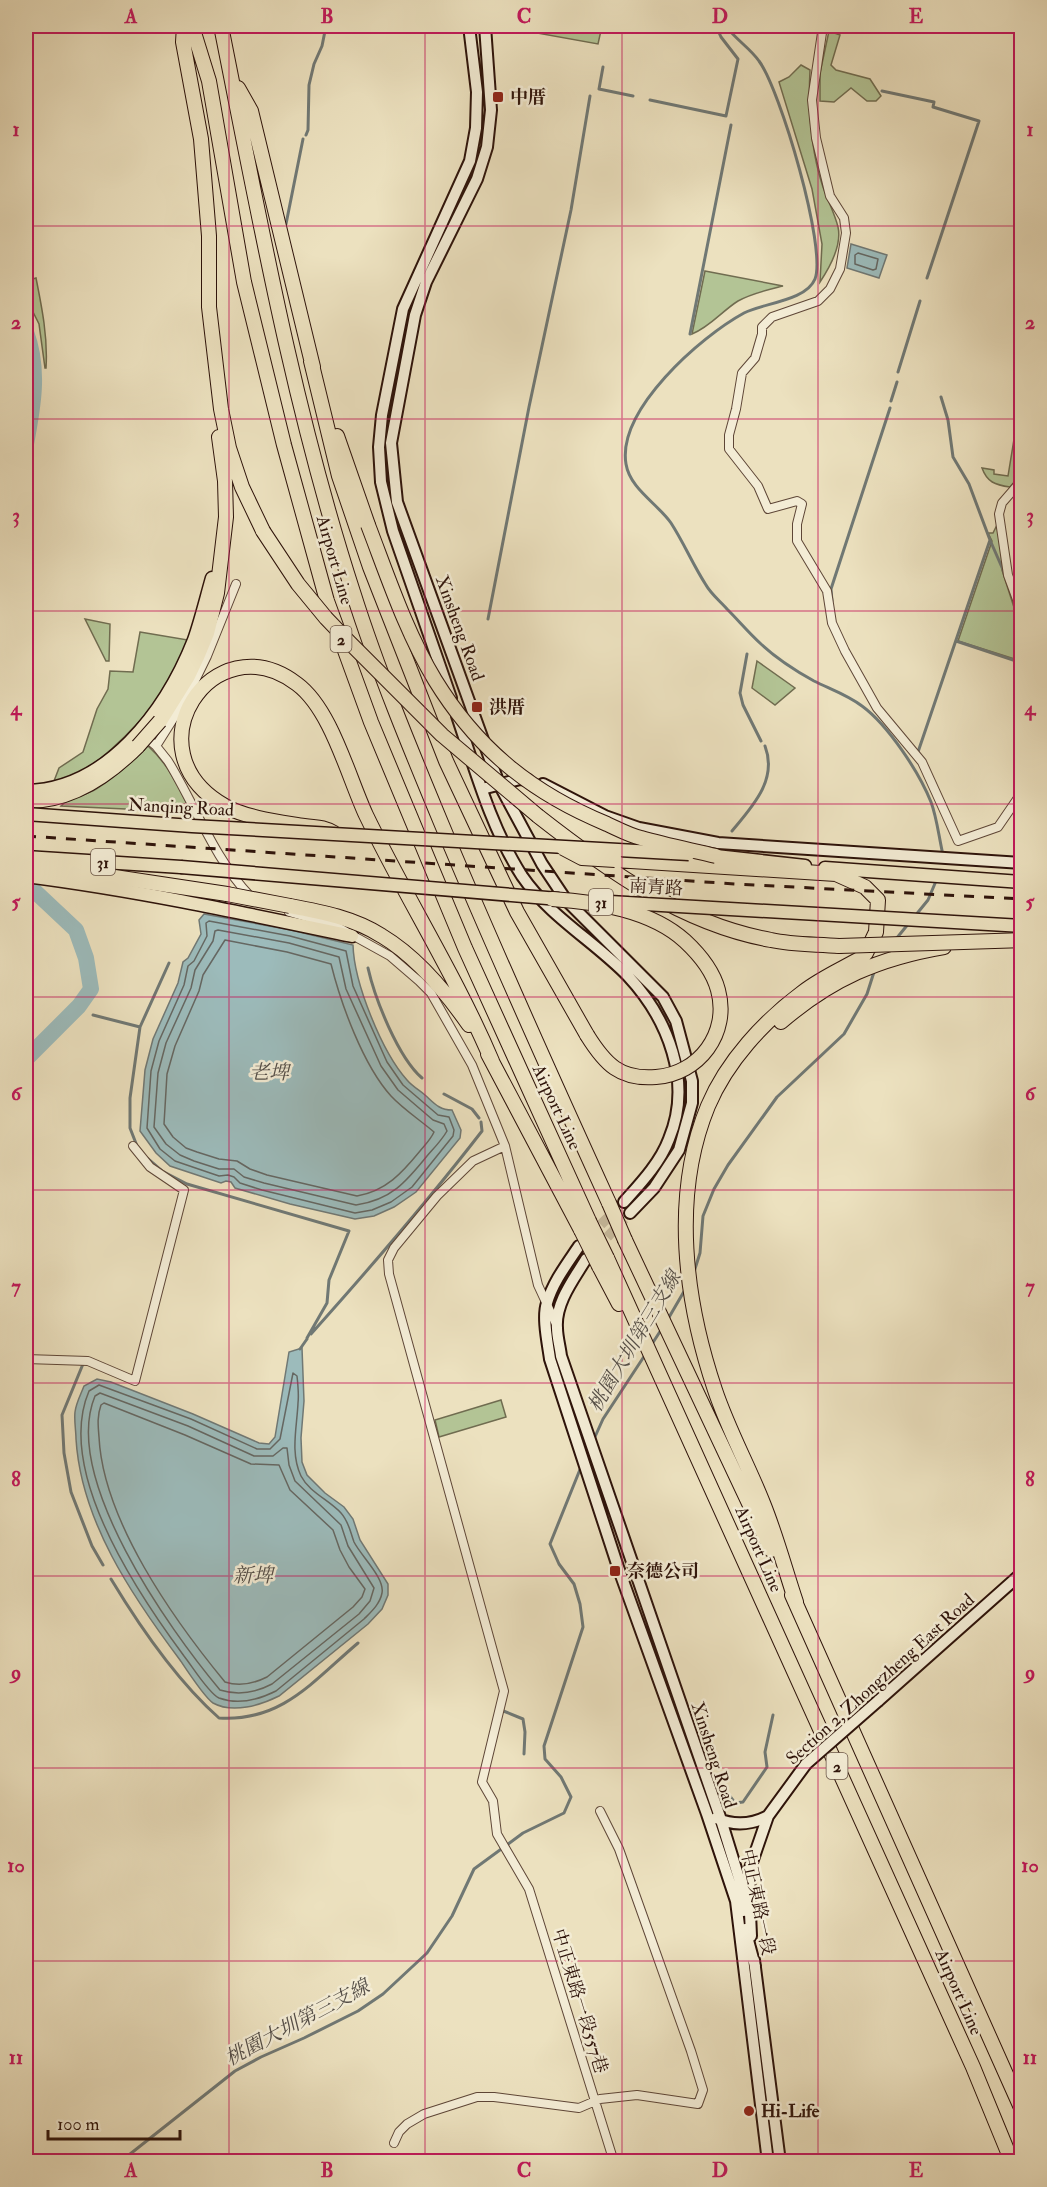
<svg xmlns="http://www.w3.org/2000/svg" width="1047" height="2187" font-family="'IM FELL Double Pica','Noto Serif TC',serif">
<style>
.green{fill:#b3c495;stroke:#706c50;stroke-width:1.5}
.water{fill:#9cbbbb;stroke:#707874;stroke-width:1.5}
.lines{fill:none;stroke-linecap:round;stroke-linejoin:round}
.shore{stroke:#656762;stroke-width:1.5}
.stream{stroke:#707874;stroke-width:3}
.river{stroke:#9cbbbb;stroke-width:16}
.secondary-tunnel{stroke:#c6b89b;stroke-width:10;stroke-dasharray:10 5;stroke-linecap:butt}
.street-casing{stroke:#5e4637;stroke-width:10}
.secondary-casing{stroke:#2e130a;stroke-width:14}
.primary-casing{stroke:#2e130a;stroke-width:15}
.highway-casing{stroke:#2e130a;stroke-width:16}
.street{stroke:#f3ecd5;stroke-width:8}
.secondary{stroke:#f3ecd5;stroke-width:10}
.primary{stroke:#ece1bf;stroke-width:12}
.highway{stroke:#ece1bf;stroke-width:14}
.rail{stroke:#2e130a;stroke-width:3;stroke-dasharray:10 10;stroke-linecap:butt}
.secondary-bridge-casing{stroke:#2e130a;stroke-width:14;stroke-linecap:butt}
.primary-bridge-casing{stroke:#2e130a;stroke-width:15;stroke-linecap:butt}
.highway-bridge-casing{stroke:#2e130a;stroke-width:16;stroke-linecap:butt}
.secondary-bridge{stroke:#f3ecd5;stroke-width:10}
.primary-bridge{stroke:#ece1bf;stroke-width:12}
.highway-bridge{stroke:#ece1bf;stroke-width:14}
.grid{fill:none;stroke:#c2185b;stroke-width:1.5;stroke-opacity:0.55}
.poi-dot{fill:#8f2418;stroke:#f3ecd5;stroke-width:2}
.labels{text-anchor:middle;stroke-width:5;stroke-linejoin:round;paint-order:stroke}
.shield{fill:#f3ecd5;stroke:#695447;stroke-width:1.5}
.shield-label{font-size:16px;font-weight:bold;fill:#2e130a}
.poi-label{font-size:18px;font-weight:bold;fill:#2e130a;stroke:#f3ecd5;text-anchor:start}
.street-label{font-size:18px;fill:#2e130a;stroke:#f3ecd5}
.water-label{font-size:20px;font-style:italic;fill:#544e48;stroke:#f3ecd5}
.neatline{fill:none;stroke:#c2185b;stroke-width:2}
.grid-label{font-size:20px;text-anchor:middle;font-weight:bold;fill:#c2185b}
</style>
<rect width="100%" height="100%" fill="#ece1bf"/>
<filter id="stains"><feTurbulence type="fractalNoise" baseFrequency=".00333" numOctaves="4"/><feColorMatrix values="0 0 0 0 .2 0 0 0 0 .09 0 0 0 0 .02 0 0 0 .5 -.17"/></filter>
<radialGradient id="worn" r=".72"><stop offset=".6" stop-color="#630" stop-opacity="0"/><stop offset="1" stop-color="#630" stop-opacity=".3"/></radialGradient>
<!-- green -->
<path class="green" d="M 498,26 L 602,26 L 598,44 Z
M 829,31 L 840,35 L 831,65 L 836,70 L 870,79 L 881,96 L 876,101 L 867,101 L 851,88 L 834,102 L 820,101 L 820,73 Z
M 801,65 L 810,70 C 808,109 810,146 822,184 C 826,197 835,214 838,227 C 842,245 830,267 820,282 L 822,244 L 812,189 L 779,82 L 789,77 Z
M 705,271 L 783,286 C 767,290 752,293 738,301 C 722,311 710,327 692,334 Z
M 36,278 C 42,308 48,338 46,368 L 45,368 L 39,324 L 26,298 L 26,281 Z
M 1017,421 L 1021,423 L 1020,475 L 1010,487 C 995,485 987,482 982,468 L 994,470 L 994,474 L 1008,476 Z
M 997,525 L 1001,542 L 1002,570 L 1021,629 L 1021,661 L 958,641 L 992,541 L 988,533 L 993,533 Z
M 85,619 L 110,624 L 109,661 L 106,661 Z
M 140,632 L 188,640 C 179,660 170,680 158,698 C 140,724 86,781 54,781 L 59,768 L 83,752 L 97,709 L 108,689 L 110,671 L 133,672 Z
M 757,661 L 795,688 L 775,705 L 752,688 Z
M 148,746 C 169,765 179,787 191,812 L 61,806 C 70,796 85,796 96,789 C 116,777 132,762 148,746 Z
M 501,1400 L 506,1417 L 439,1437 L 435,1420 Z"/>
<!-- water -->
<path class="water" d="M 851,244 L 887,255 L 879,278 L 847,268 Z
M 204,914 L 291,930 L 353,945 C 354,983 382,1052 407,1080 C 412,1086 419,1090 425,1095 C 434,1103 439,1110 452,1110 L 461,1130 L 460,1138 L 416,1192 L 394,1207 L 374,1216 L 355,1219 L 290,1204 L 235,1188 L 231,1182 L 226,1181 L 221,1183 L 170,1166 L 156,1153 L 140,1131 L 145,1070 L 153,1039 L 178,983 L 183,962 L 188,958 L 201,934 L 199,920 Z
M 302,1348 L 304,1401 L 301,1438 L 302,1462 L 307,1475 L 325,1493 L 344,1507 L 353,1519 L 360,1540 L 388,1584 L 388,1595 L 382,1609 L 368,1624 L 279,1696 C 261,1705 233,1714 213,1703 C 205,1698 186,1669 180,1660 C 132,1596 81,1521 76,1439 C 76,1431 74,1421 75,1412 C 76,1403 81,1394 84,1386 L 97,1379 L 111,1382 L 193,1414 L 259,1443 L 269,1444 L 275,1437 L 289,1352 Z"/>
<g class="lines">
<!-- shore -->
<path class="shore" d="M 858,253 L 878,259 L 876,269 L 873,270 L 855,264 L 855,255 Z
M 209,921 L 290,936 L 346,951 L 353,986 L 387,1062 L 403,1085 L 438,1115 L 449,1117 L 454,1130 L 453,1136 L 412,1187 L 391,1202 L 372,1210 L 355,1213 L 262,1190 L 240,1183 L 234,1177 L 228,1175 L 219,1176 L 175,1161 L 160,1149 L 147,1128 L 151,1071 L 159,1041 L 184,985 L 188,966 L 194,961 L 207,936 L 206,923 Z
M 218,930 L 289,943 L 339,957 L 346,989 L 381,1066 L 398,1090 L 433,1120 L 444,1124 L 447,1131 C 442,1140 434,1148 427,1156 C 406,1182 391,1200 356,1205 L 264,1183 L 244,1177 L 234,1169 L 219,1169 L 194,1161 L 180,1155 L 166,1144 L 154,1127 L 158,1073 L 166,1043 L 191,988 L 195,970 L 213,941 L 215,931 Z
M 225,940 L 287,952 L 331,964 C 341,1004 363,1065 391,1096 C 403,1109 420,1120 434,1132 C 431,1139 425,1145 420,1151 C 402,1173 386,1191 357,1196 L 267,1175 L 250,1169 L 237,1161 L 219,1159 L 197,1152 L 186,1148 L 173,1137 L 164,1124 L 167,1074 L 175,1046 L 199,991 L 203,975 Z
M 293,1373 L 297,1376 C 298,1385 299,1394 298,1403 C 297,1427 290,1453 301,1476 C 309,1492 329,1500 341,1513 C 349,1522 350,1531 354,1542 C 361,1556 385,1578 382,1593 C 380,1604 371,1612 364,1619 L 276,1691 C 258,1700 238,1705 219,1698 C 209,1694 192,1666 184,1656 C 138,1594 55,1471 89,1391 L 99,1385 L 191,1419 L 257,1449 L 270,1449 L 280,1439 Z
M 100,1393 L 188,1426 L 254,1456 L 273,1456 L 283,1448 L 287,1448 L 289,1465 L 295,1481 L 341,1525 L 348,1546 L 374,1588 L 370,1601 L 359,1614 L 272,1684 C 255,1693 239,1696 220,1690 C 169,1629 61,1478 95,1396 Z
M 104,1403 L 185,1435 L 251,1464 L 279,1465 L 290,1490 L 333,1530 L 340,1550 L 349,1567 L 365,1589 L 362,1597 L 353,1607 L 267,1677 C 253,1684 240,1687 225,1682 C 173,1619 103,1520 99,1437 C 98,1425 97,1416 101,1405 Z"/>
<!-- stream -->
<path class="stream" d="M 726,26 C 735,39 750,48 759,61 C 780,89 827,248 815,279 C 806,301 763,303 744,313 C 700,337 617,410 626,464 C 630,489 658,504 671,523 C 684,543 693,565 706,585 C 711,594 720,601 727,609 C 738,620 749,633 761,644 C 776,658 796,671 814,681 C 830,689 848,695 862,706 C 888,725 919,772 931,802 C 937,818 939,838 943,855
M 603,67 L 599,89 L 633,96
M 882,91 L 934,102 L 933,107 L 979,121 L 927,278
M 650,100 L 726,116 L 738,59 L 721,37 L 716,26
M 306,135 L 308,130 L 309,85 L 314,64 L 322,46 L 326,26
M 286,224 L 303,139
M 690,334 L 731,125
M 898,372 L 920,301
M 891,401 L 897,382
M 990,540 L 1004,572
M 832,601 L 831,589 L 890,408
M 1018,613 L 1022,622
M 488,619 L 529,407 L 571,210 L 590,96
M 956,641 L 1022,663
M 747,654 L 740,693 L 743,705 L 761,741
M 918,752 L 990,540 L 969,484 L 953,457 L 948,420 L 941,397
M 1017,794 L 1022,780
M 732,831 C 752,807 778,780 765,746
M 915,916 L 928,900 L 936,881
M 896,939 L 909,923
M 368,968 C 375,999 398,1057 422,1078
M 93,1015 L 140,1027 L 130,1098 L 130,1128 L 137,1146
M 140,1027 L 169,963
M 444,1094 L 472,1109 L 479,1118
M 147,1158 L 162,1171 L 187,1184 L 349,1231 L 329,1280 L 327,1303 L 307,1338
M 694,1272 L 700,1253 L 703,1216 L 714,1189 L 728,1165 L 777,1097 L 844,1034 L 867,994 L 874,972
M 668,1319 L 686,1288
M 311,1334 C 370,1268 428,1201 482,1131 L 481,1122
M 652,1344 L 661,1330
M 300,1349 L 307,1339
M 83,1364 L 62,1415 L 64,1453 L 71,1492 L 92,1546 L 103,1565
M 594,1439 L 603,1419 L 645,1355
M 111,1579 C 140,1627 176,1680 219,1718 C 282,1722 313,1681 358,1643
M 501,1710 L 523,1719 L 525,1732 L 524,1754
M 726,1791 L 735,1803 L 743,1802 L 767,1767 L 765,1752 L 773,1715
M 120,2162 L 235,2071 L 261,2057 L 304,2038 L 358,2011 L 383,1994 L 427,1953 L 452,1916 L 474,1869 L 523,1833 L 564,1813 L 571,1797 L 561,1777 L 545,1759 L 544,1746 L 583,1627 L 580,1604 L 574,1584 L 559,1564 L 550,1544 L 581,1467"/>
<!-- river -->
<path class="river" d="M 26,332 C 40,369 33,407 26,444
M 26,883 L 76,930 L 86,958 L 91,989 L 79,1006 L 26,1059"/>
<!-- secondary-tunnel -->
<path class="secondary-tunnel" d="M 590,1235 L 624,1202
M 597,1248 L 630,1213"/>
<!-- street casing -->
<g class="street-casing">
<path id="street" d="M 823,26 L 812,100 L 816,138 L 830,196 L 844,218 L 846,233 L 840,269 L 830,289 L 818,301 L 772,317 L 762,327 L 762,334 L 755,358 L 742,373 L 736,409 L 729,435 L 729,449 L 758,486 L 768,509 L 797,501 L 802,504 L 797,524 L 797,541 L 827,591 L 832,623 L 845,651 L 877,708 L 922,762 L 958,841 L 998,827 L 1022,792
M 1022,480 L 1002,503 L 999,514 L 1008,575 L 1022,613
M 143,735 L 156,746 L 168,761 C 195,805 215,860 250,896
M 156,746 L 187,697 L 207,656 L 236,584
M 289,912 L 334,925 L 390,956 L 419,981 L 431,993 L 472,1065 L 505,1146 L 538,1285 L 556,1324
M 505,1146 L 473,1161 L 437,1196 L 394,1248 L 388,1260 L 389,1274 L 504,1691 L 482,1782 L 493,1801 L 497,1834 L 529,1889 L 614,2162
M 26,1359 L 88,1361 L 135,1381 L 184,1190 L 150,1167 L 133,1146
M 394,2143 L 399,2132 L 407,2124 L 424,2114 L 477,2097 L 494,2097 L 579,2108 L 600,2099 L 637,2095 L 698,2104 L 703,2090 L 691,2051 L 619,1849 L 600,1811"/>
</g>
<!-- secondary casing -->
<g class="secondary-casing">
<path id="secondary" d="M 485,26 L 491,110 L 487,147 L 477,179 L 426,282 L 415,315 L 391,443 L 397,502 L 499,784 L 542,864 L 566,900 L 663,997 L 676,1021 L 692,1081 L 692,1103 L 679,1150 L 654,1188 L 630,1213
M 451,698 L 393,531 L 381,482 L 379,447 L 382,415 L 403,309 L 470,161 L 476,128 L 477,92 L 469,26
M 457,716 C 475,769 491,828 522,876 C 550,917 594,941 628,976 C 668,1019 693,1082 669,1139 C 660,1163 641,1183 624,1202
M 543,784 L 605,816 L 639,828 L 718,843 L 1022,863
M 482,789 L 520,779 L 528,780
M 579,1246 C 567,1264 553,1282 547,1303 C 542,1317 548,1344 550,1359 L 618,1567 L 707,1814 L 736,1901 L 768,2162
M 586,1259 C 574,1279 555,1303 557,1328 C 557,1337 560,1347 561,1356 L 721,1820 L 742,1888 L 743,1911
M 878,1701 L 1022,1573
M 716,1818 C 734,1826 751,1825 768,1816
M 751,1867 L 749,1890 L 751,1936
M 748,1874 L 768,1816 L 806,1764
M 745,1929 L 755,1966
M 754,1960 L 780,2162"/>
</g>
<!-- primary casing -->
<g class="primary-casing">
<path id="primary" d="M 26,791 C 107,790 166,711 194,640 C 201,620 206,599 212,578
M 716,856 L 805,866
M 26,857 L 181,867
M 825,868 L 1022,882
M 26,876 C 136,890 243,913 352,936"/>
</g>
<!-- highway casing -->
<g class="highway-casing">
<path id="highway" d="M 184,26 L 183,42 L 201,139 L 209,236 L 209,307 L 221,409 L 229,448 L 242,487 L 263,531
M 192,26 L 209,81 L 244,282 L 284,445 L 327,601 L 371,722 L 465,948 L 589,1221
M 221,26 C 259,216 293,407 353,592 C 378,671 410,748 442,825 C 495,952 552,1078 609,1203
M 238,88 L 251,111 L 313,367
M 311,361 L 339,476 L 370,567 L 446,761 L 517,912 L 587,1035
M 337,436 L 368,525
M 160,721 L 188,676 L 197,657 L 207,633 L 217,593 L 226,517 L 225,481 L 219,437
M 26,801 C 70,802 108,776 138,746
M 538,816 C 607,870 682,924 771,940 C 793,945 817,944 839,946
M 334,833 C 321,826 317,828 304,826 C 280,822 246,818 225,806 C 127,751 213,620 297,684 C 331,709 348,776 366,815 C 406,898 456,976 492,1061
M 615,860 L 836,874 L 865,887 L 878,900 L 876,932 L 866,953 L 861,958 C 842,969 821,978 803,992 C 764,1021 727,1061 708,1106 C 671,1196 685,1301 715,1390 C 728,1429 748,1465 763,1503 C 776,1535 785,1569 796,1602
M 26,865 L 108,876 L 227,894
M 290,906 C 322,912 354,918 382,936 C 417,957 446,992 469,1025
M 781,1022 C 831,979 879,958 944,947
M 488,1054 L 581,1230
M 625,1240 L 771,1550
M 607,1258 L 973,2067 L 1012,2162
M 599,1266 L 619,1304
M 792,1595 L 1022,2110"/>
</g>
<!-- street -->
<use href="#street" class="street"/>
<!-- secondary -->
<use href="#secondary" class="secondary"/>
<!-- primary -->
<use href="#primary" class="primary"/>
<!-- highway -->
<use href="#highway" class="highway"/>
<!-- rail -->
<path class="rail" d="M 26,836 L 735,884 L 1022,899"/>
<!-- secondary-bridge casing -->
<g class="secondary-bridge-casing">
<path id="secondary-bridge" d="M 806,1764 L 878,1701"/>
</g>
<!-- primary-bridge casing -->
<g class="primary-bridge-casing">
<path id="primary-bridge" d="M 26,814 L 192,826 L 689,854
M 181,867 L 559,899
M 610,902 L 1022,926"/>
</g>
<!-- highway-bridge casing -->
<g class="highway-bridge-casing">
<path id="highway-bridge" d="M 368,525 C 388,577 406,632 435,680 C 478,750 532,793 607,824 C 618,829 629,835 641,838 C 665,845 691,850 716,856
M 263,531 L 298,584 L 326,618 L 349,642 L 442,735 L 538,816
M 138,746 L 160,721
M 563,848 L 582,858 L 615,860
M 227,894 L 290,906
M 552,899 C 597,902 651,910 685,941 C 699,954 713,971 718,990 C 730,1033 699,1074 656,1077 C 620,1080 605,1064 587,1035
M 839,946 L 1022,940
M 609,1203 L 625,1240
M 589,1221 L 607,1258
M 581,1230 L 599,1266"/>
</g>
<!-- secondary-bridge -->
<use href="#secondary-bridge" class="secondary-bridge"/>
<!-- primary-bridge -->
<use href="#primary-bridge" class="primary-bridge"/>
<!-- highway-bridge -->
<use href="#highway-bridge" class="highway-bridge"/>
</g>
<!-- grid -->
<path class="grid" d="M 229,26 L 229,2162M 425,26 L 425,2162M 622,26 L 622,2162M 818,26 L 818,2162M 26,226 L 1022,226M 26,419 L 1022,419M 26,611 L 1022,611M 26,804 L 1022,804M 26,997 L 1022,997M 26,1190 L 1022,1190M 26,1383 L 1022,1383M 26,1576 L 1022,1576M 26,1768 L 1022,1768M 26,1961 L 1022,1961"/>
<!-- markers -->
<g class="poi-dot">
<rect x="492" y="91" width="12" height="12" rx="3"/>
<rect x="471" y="701" width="12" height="12" rx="3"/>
<rect x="609" y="1565" width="12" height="12" rx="3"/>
<circle cx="749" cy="2111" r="6"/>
</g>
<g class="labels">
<!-- shield labels -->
<g class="shield">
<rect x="330.5" y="626" width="21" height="26" rx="4.5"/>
<rect x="91" y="849" width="24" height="26" rx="4.5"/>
<rect x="589" y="889" width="24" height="26" rx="4.5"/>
<rect x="826.5" y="1753" width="21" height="26" rx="4.5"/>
</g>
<g class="shield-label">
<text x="341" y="645">2</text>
<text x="103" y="868">31</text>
<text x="601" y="908">31</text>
<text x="837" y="1772">2</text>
</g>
<!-- poi labels -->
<g class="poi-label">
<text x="510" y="103">中厝</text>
<text x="489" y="713">洪厝</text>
<text x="627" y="1577">奈德公司</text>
<text x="761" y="2117">Hi-Life</text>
</g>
<!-- street labels -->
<g class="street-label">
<text transform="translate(335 560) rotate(74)" y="6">Airport Line</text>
<text transform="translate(460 628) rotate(70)" y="6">Xinsheng Road</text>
<text transform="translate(181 807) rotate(3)" y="6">Nanqing Road</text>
<text transform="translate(656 887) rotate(3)" y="6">南青路</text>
<text transform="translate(557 1107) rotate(65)" y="6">Airport Line</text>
<text transform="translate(759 1549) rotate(66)" y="6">Airport Line</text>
<text transform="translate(880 1679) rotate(-42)" y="6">Section 2, Zhongzheng East Road</text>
<text transform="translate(714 1755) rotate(72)" y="6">Xinsheng Road</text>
<text transform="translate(758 1902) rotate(78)" y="6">中正東路一段</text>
<text transform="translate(959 1992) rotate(66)" y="6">Airport Line</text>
<text transform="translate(580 2001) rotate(73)" y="6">中正東路一段557巷</text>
</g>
<!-- water labels -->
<g class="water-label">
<text x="269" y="1079">老埤</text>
<text transform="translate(634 1341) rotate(-59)" y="7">桃園大圳第三支線</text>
<text x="253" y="1582">新埤</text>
<text transform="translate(297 2022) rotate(-28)" y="7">桃園大圳第三支線</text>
</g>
</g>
<!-- margin -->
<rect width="1047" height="2187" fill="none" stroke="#ece1bf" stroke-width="66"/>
<!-- scale -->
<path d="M48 2130v9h132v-9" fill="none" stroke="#2e130a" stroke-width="3"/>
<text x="57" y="2130" font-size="18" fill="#2e130a" stroke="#f3ecd5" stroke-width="4.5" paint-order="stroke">100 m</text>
<rect x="33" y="33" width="981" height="2121" class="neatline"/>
<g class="grid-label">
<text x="131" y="23">A</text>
<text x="327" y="23">B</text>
<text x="524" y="23">C</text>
<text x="720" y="23">D</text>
<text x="916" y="23">E</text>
<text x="16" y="136">1</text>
<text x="1030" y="136">1</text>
<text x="16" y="329">2</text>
<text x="1030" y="329">2</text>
<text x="16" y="522">3</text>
<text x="1030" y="522">3</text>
<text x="16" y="715">4</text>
<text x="1030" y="715">4</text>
<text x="16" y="908">5</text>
<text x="1030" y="908">5</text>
<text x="16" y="1100">6</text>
<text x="1030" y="1100">6</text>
<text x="16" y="1293">7</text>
<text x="1030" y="1293">7</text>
<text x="16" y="1486">8</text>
<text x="1030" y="1486">8</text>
<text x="16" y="1679">9</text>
<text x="1030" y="1679">9</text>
<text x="16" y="1872">10</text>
<text x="1030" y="1872">10</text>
<text x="16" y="2064">11</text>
<text x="1030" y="2064">11</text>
<text x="131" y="2177">A</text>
<text x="327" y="2177">B</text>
<text x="524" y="2177">C</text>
<text x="720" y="2177">D</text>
<text x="916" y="2177">E</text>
</g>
<rect width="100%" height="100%" filter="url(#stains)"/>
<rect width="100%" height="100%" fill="url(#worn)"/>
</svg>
